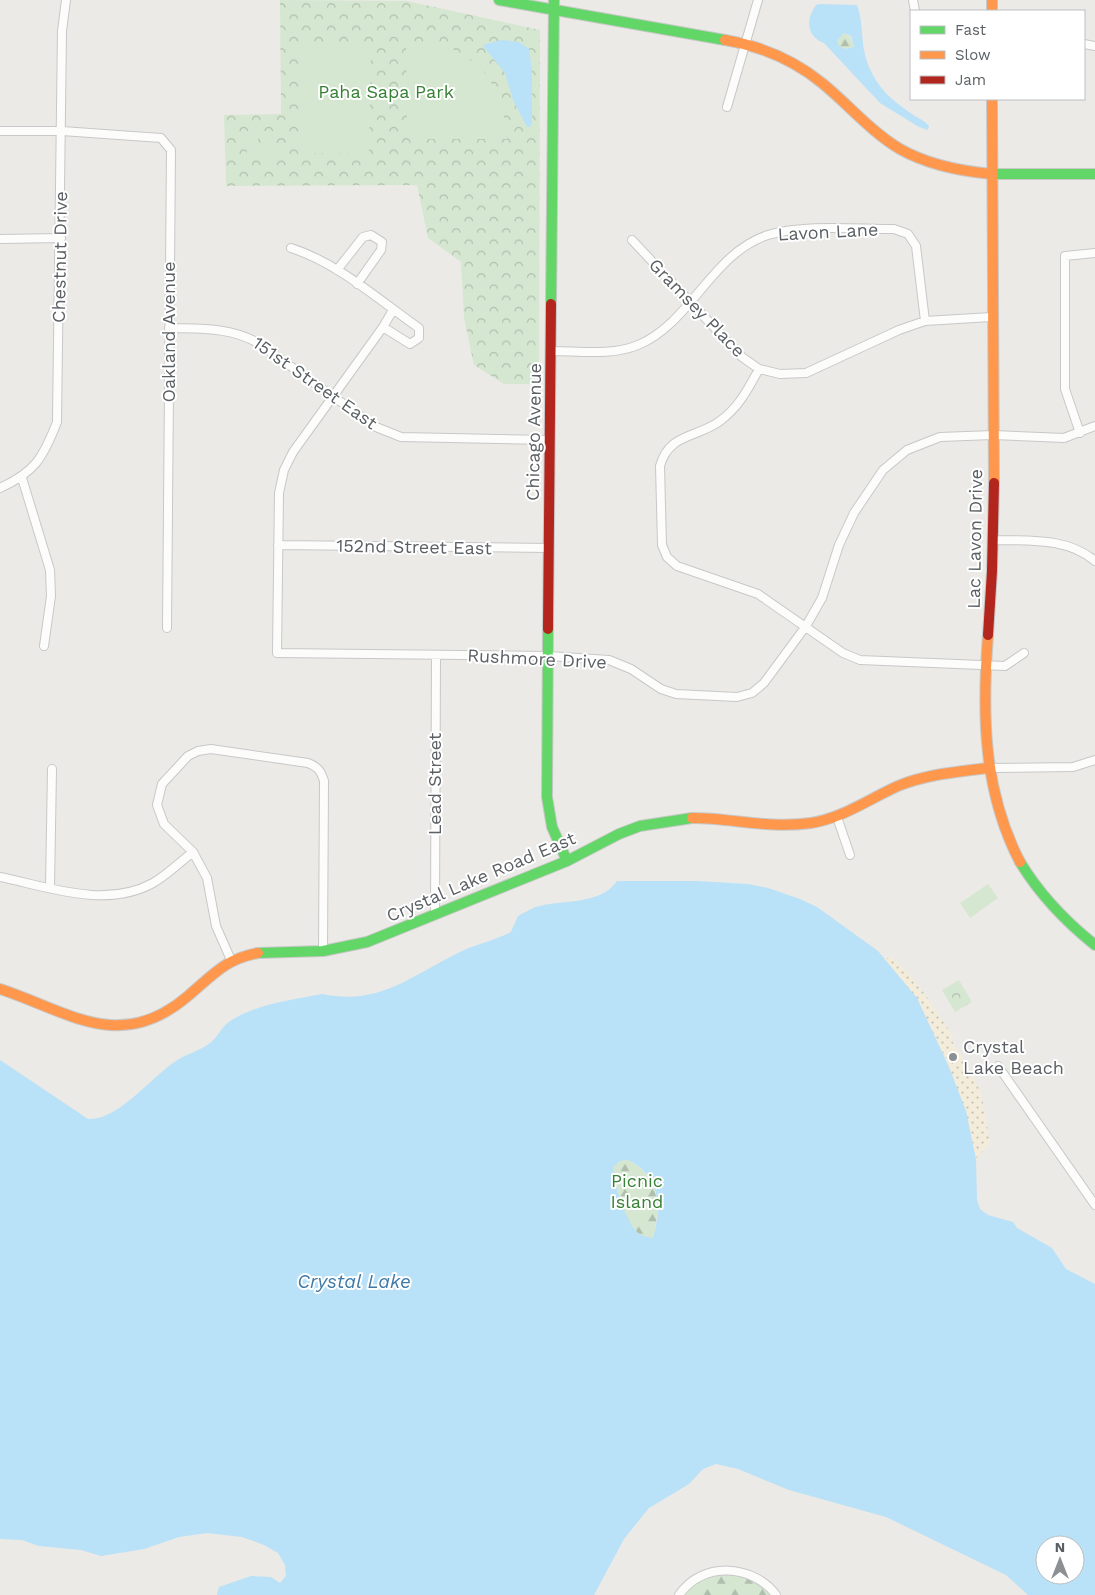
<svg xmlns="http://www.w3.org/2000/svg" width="1095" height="1595" font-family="'Work Sans',sans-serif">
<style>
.forest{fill:url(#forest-firs)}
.sand{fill:url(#sand-dots)}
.park{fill:url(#park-crowns)}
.garden{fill:#d5e7d1}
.water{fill:#b9e1f7;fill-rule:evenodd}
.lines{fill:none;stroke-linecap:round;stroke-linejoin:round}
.street-casing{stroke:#c8c8c8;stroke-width:10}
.fast-casing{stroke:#c8c8c8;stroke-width:12}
.slow-casing{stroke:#c8c8c8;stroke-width:12}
.jam-casing{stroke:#c8c8c8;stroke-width:12}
.street{stroke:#fcfcfb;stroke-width:8}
.fast{stroke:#63d668;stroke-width:10}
.slow{stroke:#ff974d;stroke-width:10}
.jam{stroke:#b3261e;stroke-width:10}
.poi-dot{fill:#8d9092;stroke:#fff;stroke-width:2}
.labels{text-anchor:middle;stroke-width:4;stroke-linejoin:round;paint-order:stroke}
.park-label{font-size:18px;fill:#378135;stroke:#fff}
.street-label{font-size:18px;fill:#5b6064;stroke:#fff}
.poi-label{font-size:18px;fill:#5b6064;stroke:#fff;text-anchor:start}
.water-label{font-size:19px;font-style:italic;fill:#3e79a7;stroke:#fff}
</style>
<defs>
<pattern id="forest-firs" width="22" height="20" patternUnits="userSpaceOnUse" patternTransform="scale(1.25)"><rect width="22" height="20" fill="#d5e7d1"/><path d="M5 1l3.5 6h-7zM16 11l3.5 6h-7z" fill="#b0bfad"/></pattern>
<pattern id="sand-dots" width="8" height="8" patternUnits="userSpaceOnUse" patternTransform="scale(1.25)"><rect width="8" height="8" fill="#f3ecdb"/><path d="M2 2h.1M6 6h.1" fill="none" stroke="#c8c3b5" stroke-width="1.8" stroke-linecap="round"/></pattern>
<pattern id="park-crowns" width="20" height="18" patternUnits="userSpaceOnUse" patternTransform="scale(1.25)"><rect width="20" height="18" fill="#d5e7d1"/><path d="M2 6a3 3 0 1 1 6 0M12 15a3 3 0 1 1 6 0" fill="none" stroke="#b0bfad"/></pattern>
</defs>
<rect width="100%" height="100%" fill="#ebeae6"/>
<!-- forest -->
<path class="forest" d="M 844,33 L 850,36 L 854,47 L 845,49 L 839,47 L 837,41 Z
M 628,1160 C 660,1176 661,1207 653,1238 C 649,1237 642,1236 638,1233 C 627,1225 611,1179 614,1166 L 620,1161 Z
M 721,1574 C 742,1574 757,1579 772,1595 L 683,1595 L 699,1582 Z"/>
<!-- sand -->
<path class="sand" d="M 891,957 C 918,978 933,1008 953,1036 L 952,1041 C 961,1056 972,1073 979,1089 C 985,1106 987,1126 990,1143 L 976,1159 C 967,1117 955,1077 936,1039 C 923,1011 901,985 884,959 Z"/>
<!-- park -->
<path class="park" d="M 280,0 L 407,1 L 540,30 L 539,384 L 504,384 L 474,365 L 464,318 L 461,262 L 428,238 L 417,185 L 226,186 L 224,115 L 281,114 Z
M 959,980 L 972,1002 L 955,1012 L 942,990 Z"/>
<!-- garden -->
<path class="garden" d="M 406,40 L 448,46 L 481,67 L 502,100 L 507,139 L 418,139 L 407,129 Z
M 300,46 L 371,47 L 369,154 L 299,153 Z
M 246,131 L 258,131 L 258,157 L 247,157 Z
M 262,131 L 273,131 L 274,157 L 262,157 Z
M 988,884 L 998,898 L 970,918 L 960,903 Z"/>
<!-- water -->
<path class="water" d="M 821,4 L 857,5 C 863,21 861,38 865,55 C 874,89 897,105 925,122 L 929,126 L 928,130 L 919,127 L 880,103 L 824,43 C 807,37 805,20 816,5 ZM 844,33 L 851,36 L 854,47 L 845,49 L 839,46 L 837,41 Z
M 501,40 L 519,42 L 529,49 L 532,71 L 532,123 L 530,127 L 527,127 L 513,100 L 505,73 L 484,47 L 483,45 Z
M 617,881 L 697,881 L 748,884 L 768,888 L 800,899 L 817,907 L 878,951 L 917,998 L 949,1067 L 966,1111 L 976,1159 L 977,1200 L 980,1209 L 988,1215 L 1013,1222 L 1017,1228 L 1052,1248 L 1066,1269 L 1095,1284 L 1095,1595 L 1028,1595 L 1006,1575 L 886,1517 L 789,1490 L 738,1469 L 716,1464 L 703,1469 L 689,1484 L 649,1508 L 624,1539 L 594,1595 L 217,1595 L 219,1587 L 251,1576 L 271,1577 L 280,1583 L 286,1576 L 285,1565 L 278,1553 L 264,1545 L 242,1537 L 207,1533 L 179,1537 L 144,1549 L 101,1556 L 81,1550 L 39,1546 L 22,1540 L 0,1539 L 0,1060 L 88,1119 C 118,1121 151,1077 176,1061 C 186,1054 200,1051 210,1043 C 218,1037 222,1026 230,1021 C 257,1004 291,1000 322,994 C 379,1006 411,976 458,953 C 475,944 494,941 511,932 L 518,916 C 524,913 530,909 536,907 C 562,899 600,906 617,881 ZM 628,1160 C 660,1175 662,1207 653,1238 C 649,1237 642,1236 638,1233 C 627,1224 611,1179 614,1166 L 620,1161 ZM 1045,1545 L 1075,1545 L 1075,1575 L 1045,1575 Z"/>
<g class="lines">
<!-- street casing -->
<g class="street-casing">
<path id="street" d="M 913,0 L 915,11
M 1084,44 L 1095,46
M 727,107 L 758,0
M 0,131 L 62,131 L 161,138 L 171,150 L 167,628
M 0,239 L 61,238
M 632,240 L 742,357 L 759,369 L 780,374 L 806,373 L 899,330 L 925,321 L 991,317 L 993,314
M 291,248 C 338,263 379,300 419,328 L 419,338 L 410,344 L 383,327
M 337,270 L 363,237 L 371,235 L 382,242 L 381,250 L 357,284
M 393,310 L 383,327 L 293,452 L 284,470 L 279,493 L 277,653 L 548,656 L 609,660 L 631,669 L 661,689 L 676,694 L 737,697 L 752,693 L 764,683 L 806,626 L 822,598 L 839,545 L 854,513 L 883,470 L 907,450 L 940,437 L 993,435 L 1064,438 L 1095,426
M 169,328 C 201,329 230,327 258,343 L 376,427 L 401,437 L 550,440
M 551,351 C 579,351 612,356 638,345 C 691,323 712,253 768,235 C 804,224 855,229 894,229 L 908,234 L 916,246 L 925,321
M 759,369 C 748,389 739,407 720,421 C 697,438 669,433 660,466 L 662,545 L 667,557 L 677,566 L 758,594 L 843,653 L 860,660 L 1005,666 L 1024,653
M 1080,433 L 1065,389 L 1065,256 L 1095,253
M 22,478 L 50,570 L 51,596 L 44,646
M 0,488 C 35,472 43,458 57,422 L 62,31 L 66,0
M 993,540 C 1028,541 1067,537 1095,561
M 278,545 L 549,548
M 988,768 L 1073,767 L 1095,760
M 837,817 L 850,855
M 0,877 C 49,887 106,909 153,883 C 167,875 180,862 193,852
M 50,887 L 52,769
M 435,914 L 436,655
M 231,960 L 216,926 L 207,878 L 193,852 L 164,824 L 157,805 L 162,784 L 188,756 L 198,751 L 211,749 L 308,763 C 318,767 321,771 324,781 L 323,951
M 998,1066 L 1095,1205
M 679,1595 C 702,1561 753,1564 776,1595"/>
</g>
<!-- fast casing -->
<g class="fast-casing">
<path id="fast" d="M 499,0 L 725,40
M 991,174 L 1095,174
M 551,304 L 554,0
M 548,629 L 547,797 L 552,827 L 567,861
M 1020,862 C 1040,895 1065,921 1095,945
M 258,953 L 323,951 L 367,942 L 567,861 L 619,834 L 640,826 L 692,818"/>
</g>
<!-- slow casing -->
<g class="slow-casing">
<path id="slow" d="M 992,0 L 992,11
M 725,40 C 760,46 794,60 822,83 C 848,104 870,131 900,149 C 928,165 960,171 991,174
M 992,99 L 994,483
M 988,635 C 982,714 983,791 1020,862
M 692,818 C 733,818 768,829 811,823 C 843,818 869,799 898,786 C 927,774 957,772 988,768
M 0,989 C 70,1012 120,1054 188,996 C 213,975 225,959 258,953"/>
</g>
<!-- jam casing -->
<g class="jam-casing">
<path id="jam" d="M 548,629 L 551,304
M 988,635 L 992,571 L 994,483"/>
</g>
<!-- street -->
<use href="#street" class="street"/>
<!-- fast -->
<use href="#fast" class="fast"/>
<!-- slow -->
<use href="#slow" class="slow"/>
<!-- jam -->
<use href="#jam" class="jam"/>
</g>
<!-- markers -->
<circle class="poi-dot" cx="953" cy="1057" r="5"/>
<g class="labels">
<!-- park labels -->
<g class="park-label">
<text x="386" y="98">Paha Sapa Park</text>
<text x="637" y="1187">Picnic<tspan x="637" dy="21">Island</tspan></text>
</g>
<!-- street labels -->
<g class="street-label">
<text transform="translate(828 232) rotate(-3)" y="6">Lavon Lane</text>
<text transform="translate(60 257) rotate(-89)" y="6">Chestnut Drive</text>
<text transform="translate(697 308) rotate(46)" y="6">Gramsey Place</text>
<text transform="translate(169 332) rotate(-90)" y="6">Oakland Avenue</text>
<text transform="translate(315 383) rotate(35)" y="6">151st Street East</text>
<text transform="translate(534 432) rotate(-89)" y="6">Chicago Avenue</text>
<text transform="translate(975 539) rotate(-89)" y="6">Lac Lavon Drive</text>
<text transform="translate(414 547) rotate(1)" y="6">152nd Street East</text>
<text transform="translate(537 659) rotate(3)" y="6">Rushmore Drive</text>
<text transform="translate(435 784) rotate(-90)" y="6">Lead Street</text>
<text transform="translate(481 877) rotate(-23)" y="6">Crystal Lake Road East</text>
</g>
<!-- poi labels -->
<g class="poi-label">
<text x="963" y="1053">Crystal<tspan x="963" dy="21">Lake Beach</tspan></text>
</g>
<!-- water labels -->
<g class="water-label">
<text x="354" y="1288">Crystal Lake</text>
</g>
</g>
<!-- legend -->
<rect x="910" y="10" width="175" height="90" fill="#ffffff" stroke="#bdbfc1"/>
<rect x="920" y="26" width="25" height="8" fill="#63d668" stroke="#bdbfc1"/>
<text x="955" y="35" font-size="15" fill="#5b6064">Fast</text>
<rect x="920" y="51" width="25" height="8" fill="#ff974d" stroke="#bdbfc1"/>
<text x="955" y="60" font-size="15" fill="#5b6064">Slow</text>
<rect x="920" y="76" width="25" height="8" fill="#b3261e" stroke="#bdbfc1"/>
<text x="955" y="85" font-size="15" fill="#5b6064">Jam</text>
<!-- north arrow -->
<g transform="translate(1060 1560)"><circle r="24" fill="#ffffff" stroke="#bdbfc1"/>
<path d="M0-4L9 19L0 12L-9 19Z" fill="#8d9092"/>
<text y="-8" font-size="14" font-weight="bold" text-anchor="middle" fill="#5b6064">N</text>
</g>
</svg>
